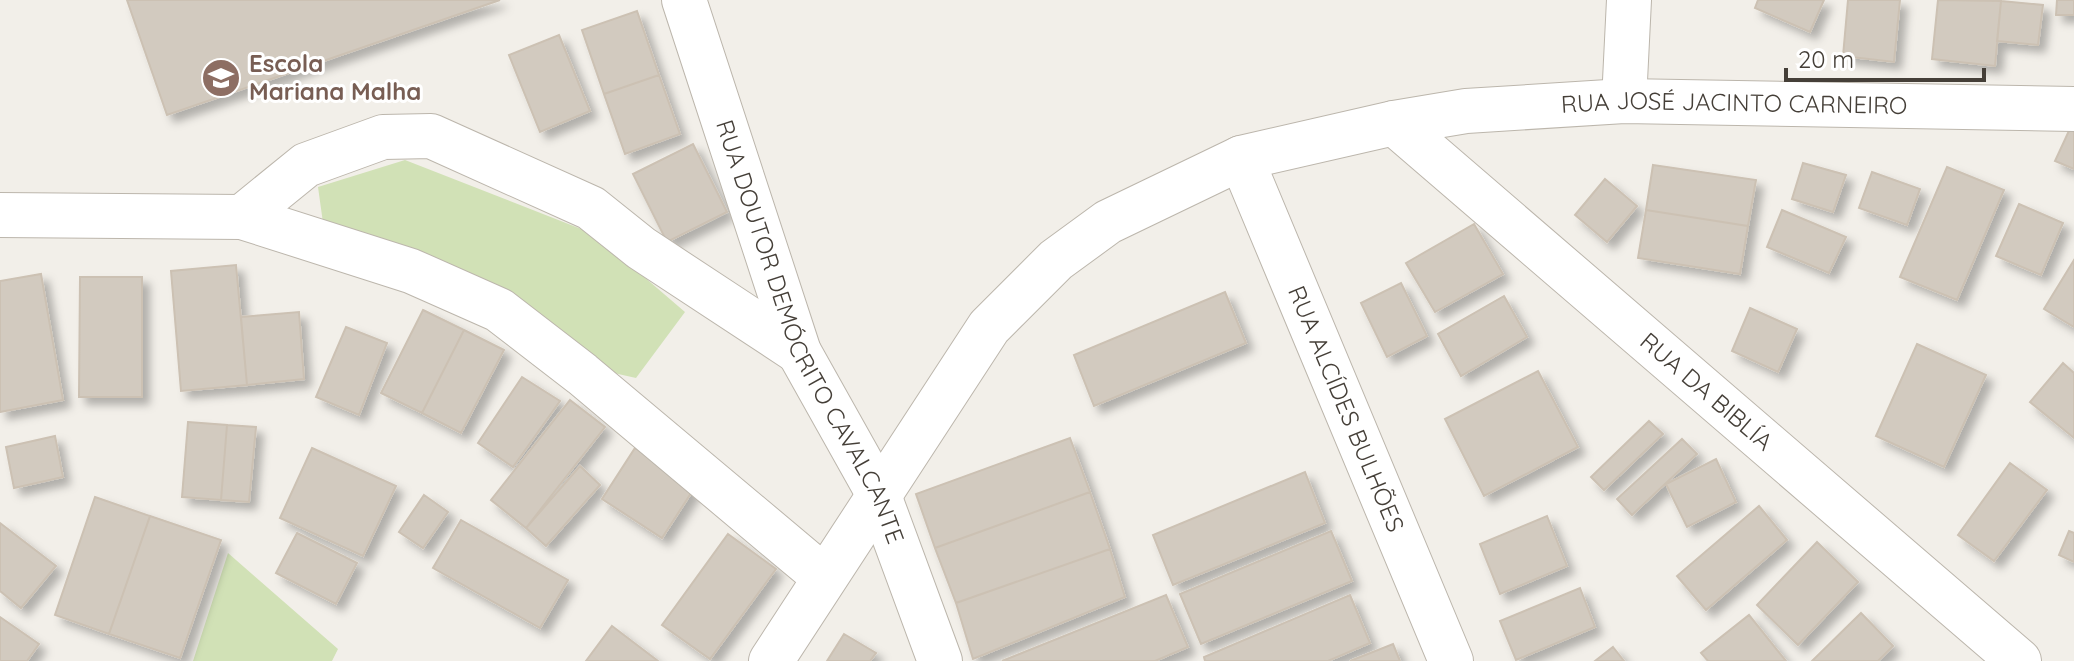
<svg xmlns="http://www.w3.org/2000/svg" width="2074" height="661" font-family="Quicksand,sans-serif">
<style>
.green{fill:#d1e1b6}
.building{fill:#d2cabf;stroke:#ccc1b3;stroke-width:2;filter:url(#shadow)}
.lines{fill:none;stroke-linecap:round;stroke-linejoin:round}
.minor-casing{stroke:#bcb6ac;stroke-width:46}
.minor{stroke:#fff;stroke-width:44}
.labels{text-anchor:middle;stroke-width:6;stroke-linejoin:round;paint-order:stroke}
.education-label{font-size:24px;font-weight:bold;fill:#785e54;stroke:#fff;text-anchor:start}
.street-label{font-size:24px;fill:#453f38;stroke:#fff}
</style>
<defs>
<filter id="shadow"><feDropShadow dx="7" dy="7" stdDeviation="4" flood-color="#0004"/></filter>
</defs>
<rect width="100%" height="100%" fill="#f2efe9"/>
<!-- green -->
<path class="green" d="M 405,160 L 594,234 L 685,312 L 636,378 L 596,369 L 324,230 L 318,187 Z
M 228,553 L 338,649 L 332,661 L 193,661 Z"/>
<!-- building -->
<path class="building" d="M 127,0 L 500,0 L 167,115 Z
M 1758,0 L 1824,0 L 1810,32 L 1755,8 Z
M 1848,0 L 1900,0 L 1894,62 L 1843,56 Z
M 1938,0 L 2001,1 L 1995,66 L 1932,59 Z
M 2057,0 L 2074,0 L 2074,15 L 2056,15 Z
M 2001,1 L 2043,5 L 2038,45 L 1997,41 Z
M 637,11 L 659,75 L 604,94 L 582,30 Z
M 559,35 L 590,111 L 540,132 L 509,55 Z
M 659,75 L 680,134 L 625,154 L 604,94 Z
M 2074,120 L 2074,169 L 2055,161 Z
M 693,144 L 727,212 L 667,242 L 633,174 Z
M 1803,163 L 1846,175 L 1833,212 L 1792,199 Z
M 1653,165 L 1756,180 L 1748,226 L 1646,210 Z
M 1947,167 L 2004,190 L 1957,300 L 1900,277 Z
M 1872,172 L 1920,189 L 1907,225 L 1859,208 Z
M 1605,179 L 1637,206 L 1607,242 L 1575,215 Z
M 2019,204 L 2063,223 L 2041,275 L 1996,256 Z
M 1646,210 L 1748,226 L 1740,274 L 1638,258 Z
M 1782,210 L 1846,237 L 1829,273 L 1767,247 Z
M 1474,224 L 1503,274 L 1435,312 L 1406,263 Z
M 2074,260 L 2074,327 L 2044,309 Z
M 236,265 L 247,385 L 181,391 L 171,271 Z
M 41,274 L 63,400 L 0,412 L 0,281 Z
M 80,277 L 142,277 L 142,397 L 79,397 Z
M 1401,283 L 1427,336 L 1387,357 L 1361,303 Z
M 1225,292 L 1246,343 L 1094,406 L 1074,355 Z
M 1504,296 L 1527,337 L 1461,376 L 1438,334 Z
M 1750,308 L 1797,329 L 1778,372 L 1732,351 Z
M 423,310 L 464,330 L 422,413 L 381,393 Z
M 299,312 L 304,379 L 247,385 L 241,317 Z
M 346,327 L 387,343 L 359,415 L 316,397 Z
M 464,330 L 504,350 L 461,433 L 422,413 Z
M 1917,344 L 1986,375 L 1944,467 L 1876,436 Z
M 2063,363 L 2074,373 L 2074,438 L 2030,402 Z
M 1538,371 L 1578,447 L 1484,496 L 1445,419 Z
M 522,377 L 560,401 L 513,467 L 478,443 Z
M 570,400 L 605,427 L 526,528 L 491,500 Z
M 1649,421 L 1663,434 L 1604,490 L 1591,477 Z
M 188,422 L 227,425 L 221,500 L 182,497 Z
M 227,425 L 256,427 L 249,502 L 221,500 Z
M 55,436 L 63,477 L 14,488 L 6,447 Z
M 1070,438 L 1090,492 L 935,548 L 916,494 Z
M 1682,439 L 1697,454 L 1632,515 L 1617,499 Z
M 312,448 L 396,486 L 363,556 L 280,518 Z
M 635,448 L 695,487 L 662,538 L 602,499 Z
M 1716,459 L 1736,502 L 1687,527 L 1666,484 Z
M 2010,463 L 2047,490 L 1994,561 L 1958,535 Z
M 580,466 L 600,485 L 546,546 L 526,528 Z
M 1305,472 L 1325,523 L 1173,585 L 1153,535 Z
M 1090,492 L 1110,549 L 956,603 L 935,548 Z
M 424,495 L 448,512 L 423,548 L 399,532 Z
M 95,497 L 150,516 L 109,634 L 55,615 Z
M 1759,506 L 1787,540 L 1706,610 L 1677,576 Z
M 150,516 L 221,540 L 180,658 L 109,634 Z
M 1547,516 L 1567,566 L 1500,594 L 1480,544 Z
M 461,520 L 568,580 L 540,628 L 433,568 Z
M 0,523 L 56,566 L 21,608 L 0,591 Z
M 1331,531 L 1352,581 L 1201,644 L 1180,594 Z
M 2069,531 L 2074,533 L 2074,562 L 2059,555 Z
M 297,533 L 357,563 L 336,604 L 276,573 Z
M 728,534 L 776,569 L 710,659 L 662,625 Z
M 1817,542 L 1858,582 L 1798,645 L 1757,605 Z
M 1110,549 L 1125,597 L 973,659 L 956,603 Z
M 1580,588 L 1595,627 L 1516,660 L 1500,621 Z
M 1166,595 L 1188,647 L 1155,661 L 1002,661 Z
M 1350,595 L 1370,643 L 1328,661 L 1205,661 L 1204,657 Z
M 1861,613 L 1893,646 L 1878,661 L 1812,661 Z
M 1749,615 L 1786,661 L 1708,661 L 1701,653 Z
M 0,617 L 39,644 L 27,661 L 0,661 Z
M 612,626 L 658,661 L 586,661 Z
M 844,634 L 876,653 L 870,661 L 827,661 Z
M 1393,644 L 1400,661 L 1350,661 Z
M 1613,647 L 1624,661 L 1595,661 Z"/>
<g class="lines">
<!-- minor casing -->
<g class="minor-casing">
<g id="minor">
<path id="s1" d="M 684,0 L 799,352 L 878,493 L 940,661"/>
<path d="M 1624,101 L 1629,0"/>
<path id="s2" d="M 1394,123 L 2019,661"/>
<path id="s3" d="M 1241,158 L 1451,661"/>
<path d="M 0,215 L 242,217 L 411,271 L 499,310 L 582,374 L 824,577"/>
<path d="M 242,217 L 306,165 L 383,137 L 431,136 L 591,208 L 641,248 L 799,352"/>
<path id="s4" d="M 771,661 L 989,327 L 1056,260 L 1108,222 L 1241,158 L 1394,123 L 1466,111 L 1624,101 L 2074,109"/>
</g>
</g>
<!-- minor -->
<use href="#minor" class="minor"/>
</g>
<!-- icons -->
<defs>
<g id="school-disc" transform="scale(2)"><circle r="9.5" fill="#8d6e63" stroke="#fff"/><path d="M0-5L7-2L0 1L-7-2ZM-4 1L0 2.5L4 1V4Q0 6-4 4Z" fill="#fff"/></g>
</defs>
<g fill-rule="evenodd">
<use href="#school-disc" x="221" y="78"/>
</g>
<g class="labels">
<!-- education labels -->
<g class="education-label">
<text x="249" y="72">Escola<tspan x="249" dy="28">Mariana Malha</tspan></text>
</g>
<!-- street labels -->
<g class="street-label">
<text dy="8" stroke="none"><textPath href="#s4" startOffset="1204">RUA JOSÉ JACINTO CARNEIRO</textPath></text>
<text dy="8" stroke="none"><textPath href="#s1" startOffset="356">RUA DOUTOR DEMÓCRITO CAVALCANTE</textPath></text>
<text dy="8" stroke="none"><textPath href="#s2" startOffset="412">RUA DA BIBLÍA</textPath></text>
<text dy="8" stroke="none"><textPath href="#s3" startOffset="272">RUA ALCÍDES BULHÕES</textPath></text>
</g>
</g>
<!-- scale -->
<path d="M1786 68v12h198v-12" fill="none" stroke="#453f38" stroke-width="4"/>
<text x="1798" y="68" font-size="24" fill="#453f38" stroke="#ffffff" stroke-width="6" paint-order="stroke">20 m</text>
</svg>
